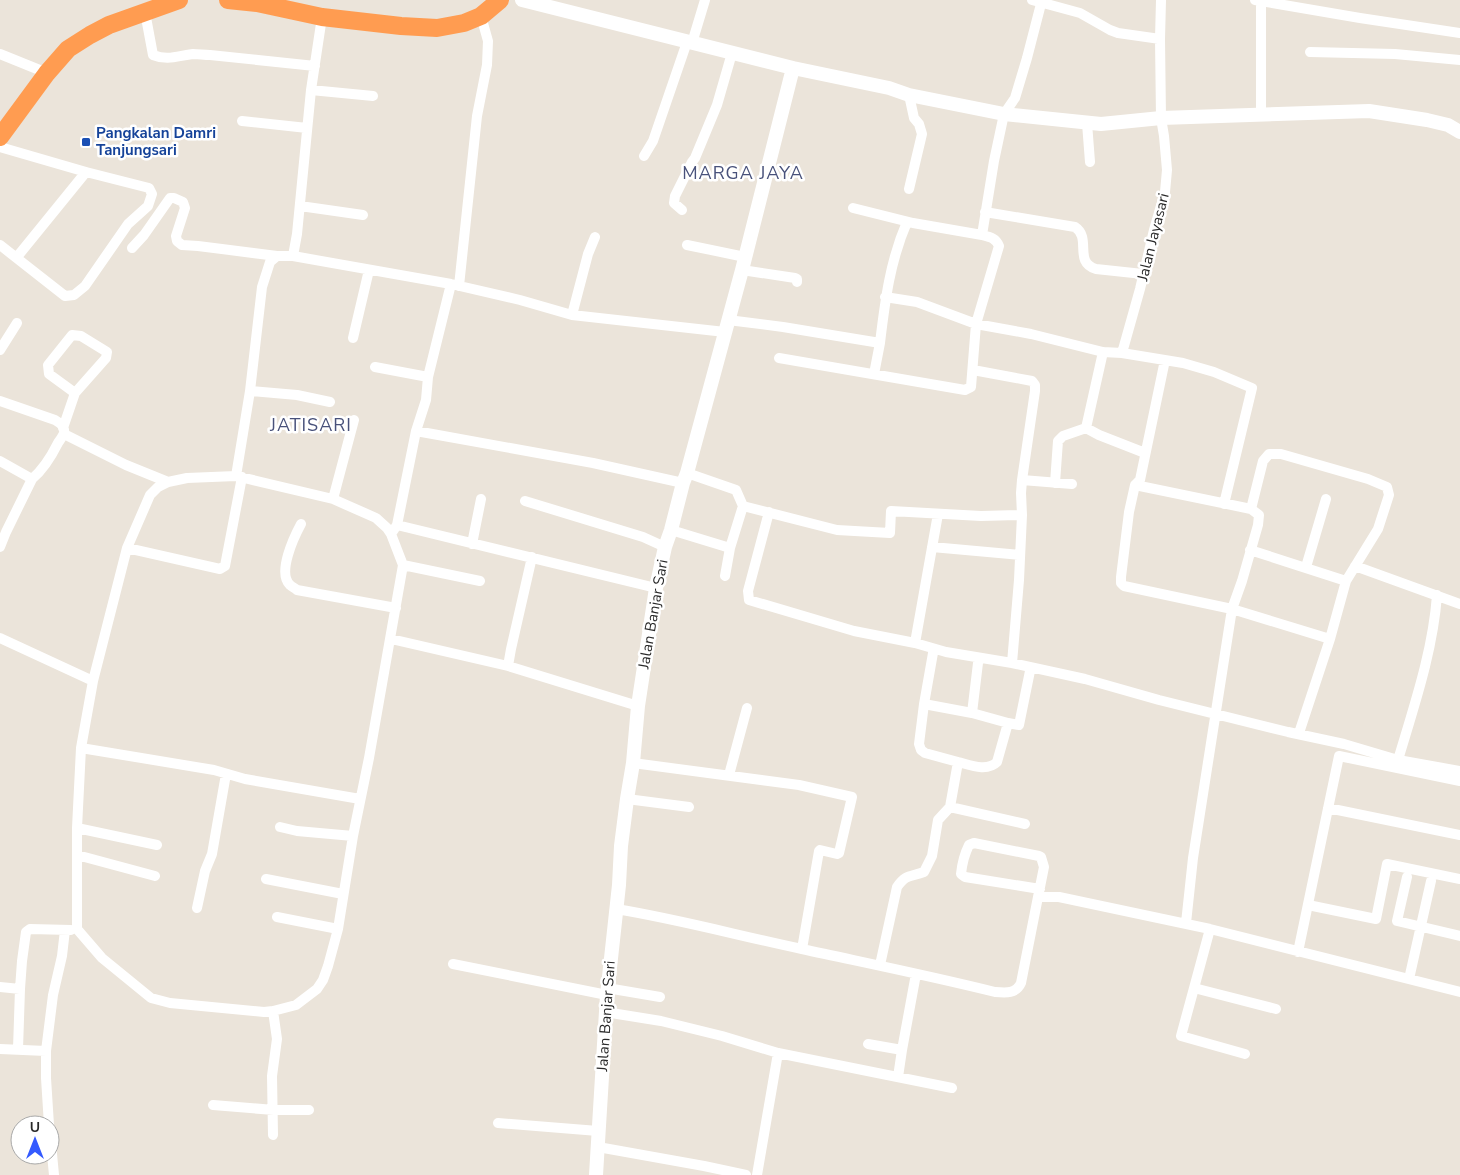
<svg xmlns="http://www.w3.org/2000/svg" width="1460" height="1175" font-family="'Nunito Sans',sans-serif">
<style>
.lines{fill:none;stroke-linecap:round;stroke-linejoin:round}
.street{stroke:#fff;stroke-width:10}
.secondary{stroke:#fff;stroke-width:14}
.highway{stroke:#ff9c51;stroke-width:18}
.transit-dot{fill:#1a4fb4;stroke:#fff;stroke-width:2}
.labels{text-anchor:middle;stroke-width:5;stroke-linejoin:round;paint-order:stroke}
.transit-label{font-size:15px;font-weight:bold;fill:#164399;stroke:#fff;text-anchor:start}
.street-label{font-size:15px;fill:#292929;stroke:#fff}
.quarter-label{font-size:18px;letter-spacing:1px;fill:#48517a;stroke:#fff}
</style>
<rect width="100%" height="100%" fill="#ebe4da"/>
<g class="lines">
<!-- street -->
<path class="street" d="M 1032,0 L 1080,13 L 1110,30 L 1118,33 L 1160,39 L 1161,0
M 1042,0 L 1027,58 L 1015,98 L 1004,114 L 994,161 L 982,235 C 990,237 996,238 999,246 L 976,324 L 1031,334 L 1103,352 L 1122,353 L 1183,363 L 1214,372 L 1252,388 L 1224,504
M 1255,0 L 1360,18 L 1460,33
M 1261,2 L 1261,114
M 145,12 L 153,55 C 168,61 177,56 193,54 C 199,54 204,55 210,55 L 315,66
M 692,43 L 705,0
M 1310,52 L 1395,54 L 1460,60
M 0,54 L 47,73
M 311,90 L 373,96
M 242,121 L 307,128
M 1087,123 L 1090,162
M 0,147 L 86,172 L 149,188 L 152,194 L 148,206 L 128,224 L 85,286 L 74,295 L 65,296 L 0,245
M 644,156 L 653,141 L 687,42
M 909,189 L 922,134 L 919,124 L 914,118 L 909,95
M 300,206 L 363,215
M 853,208 L 913,223 L 982,235
M 682,210 L 674,203 L 675,196 L 692,162 L 695,158 L 717,105 L 732,53
M 985,212 L 1075,227 C 1092,238 1073,262 1096,269 L 1143,274
M 687,245 L 745,257
M 132,248 L 144,235 L 170,198 L 174,198 L 183,202 L 185,208 L 176,236 L 177,241 L 182,245 L 198,246 L 277,256 L 293,256 L 451,284 L 520,300 L 572,315 L 725,332
M 293,256 L 297,234 L 311,90 L 322,17
M 17,257 L 86,172
M 742,270 L 795,278 L 797,279 L 797,282
M 459,286 L 477,116 L 487,65 L 488,41 L 481,16
M 572,315 L 588,254 L 595,237
M 728,320 L 783,327 L 880,343 C 885,301 890,261 907,222
M 353,338 L 369,270
M 0,350 L 17,323
M 1103,352 L 1086,428 L 1099,435 L 1145,453
M 1122,353 L 1140,289 L 1154,230 L 1165,192 L 1167,170 L 1164,136 L 1161,118 L 1160,39
M 779,358 L 965,390 L 971,387 L 976,324 L 917,302 L 885,297
M 1165,360 L 1140,480 L 1135,485 L 1129,512 L 1121,577 L 1121,583 L 1124,586 L 1232,609 L 1330,639 L 1346,581 L 1378,529 L 1389,495 L 1387,487 L 1368,479 L 1281,454 L 1269,454 L 1263,461 L 1251,509
M 375,367 L 428,377
M 973,370 L 1032,381 L 1035,385 L 1035,391 L 1022,480 L 1021,493 L 1022,515
M 874,374 L 880,343
M 250,391 L 297,395 L 330,402
M 0,401 L 55,420 C 60,423 65,426 64,433 C 63,436 60,440 58,443 C 51,457 44,469 32,479
M 63,428 L 75,393 L 106,358 L 107,352 L 81,336 L 72,335 L 48,365 L 49,374 L 75,393
M 416,431 L 593,463 L 683,483
M 64,434 L 126,465 L 168,482
M 0,461 L 32,479 L 6,532 L 0,547
M 687,473 L 736,490 L 743,506 L 730,548 L 725,576
M 236,476 L 333,499 L 376,518 L 387,528 L 391,534 L 403,565 L 369,758 L 353,836 L 338,929 L 328,966 L 323,980 L 317,989 L 296,1005 L 273,1011 L 264,1012 L 170,1003 L 151,998 L 102,958 L 77,929 L 77,828 L 81,748 L 93,681 L 127,548 L 150,495 L 158,487 L 168,482 L 187,478 L 236,476 L 250,391 L 262,287 L 270,262 L 277,256
M 1022,480 L 1072,484
M 1055,483 L 1058,441 L 1063,436 L 1086,428
M 1135,485 L 1251,509 L 1259,515 L 1258,525 L 1242,581 L 1232,609 L 1193,858 L 1186,923
M 333,499 L 354,420
M 525,501 L 643,537 L 665,547
M 743,506 L 837,530 L 890,533 L 891,511 L 981,516 L 1022,515 L 1019,580 L 1012,663 L 946,652 L 915,643 L 854,631 L 749,600 L 748,591 L 769,512
M 301,524 C 294,537 277,573 290,585 C 292,587 295,588 297,590 L 396,608
M 397,525 L 656,588
M 671,530 L 730,548
M 393,531 L 397,525 L 416,431 L 426,400 L 428,377 L 451,284
M 472,544 L 481,499
M 932,547 L 1020,555
M 127,548 L 220,569 L 225,566 L 242,477
M 1250,550 L 1346,581
M 403,565 L 480,581
M 1355,566 L 1460,604
M 1306,567 L 1326,499
M 0,638 L 93,681
M 391,639 L 508,666 L 638,706
M 915,643 L 938,514
M 1012,663 L 1085,679 L 1159,700 L 1288,732 L 1344,744 L 1398,760 C 1414,706 1433,651 1437,595
M 508,666 L 511,649 L 532,557
M 924,704 L 933,653
M 1008,723 L 1019,725 L 1030,671
M 1299,733 L 1330,639
M 81,748 L 214,770 L 245,779 L 360,799
M 1398,760 L 1460,771
M 958,762 L 925,753 L 921,750 L 919,744 L 924,704 L 972,713 L 978,663
M 633,763 L 799,785 L 852,797 L 839,853 L 837,854 L 820,850 L 819,851 L 802,949
M 729,775 L 747,708
M 627,799 L 689,807
M 950,807 L 1025,824
M 1328,808 L 1460,835
M 280,827 L 297,831 L 353,836
M 77,828 L 157,845
M 77,855 L 155,876
M 1407,877 L 1397,921 L 1460,936
M 266,879 L 343,894
M 1038,897 L 1044,867 L 1041,857 L 1039,856 L 974,843 L 969,845 C 965,853 962,864 961,874 L 965,877 L 1040,889
M 1308,905 L 1376,919 L 1387,864 L 1460,879
M 197,908 L 205,871 L 212,854 L 226,774
M 616,909 C 678,919 740,936 802,949 C 866,963 931,976 995,992 C 1006,993 1016,994 1021,983 L 1038,897 L 1059,897 L 1210,929 L 1460,992
M 277,917 L 338,929
M 1210,929 L 1181,1036 L 1245,1054
M 1298,952 L 1339,756 L 1460,781
M 453,964 L 607,995
M 880,965 L 897,887 C 906,874 910,877 924,872 L 932,856 L 938,820 L 950,807 L 958,762 C 970,765 987,772 997,762 L 1008,723 L 972,713
M 1409,979 L 1431,881
M 0,987 L 20,989 L 22,961 L 26,932 L 30,929 L 71,930
M 607,988 L 660,997
M 1194,988 L 1276,1009
M 605,1012 L 661,1021 L 722,1036 L 778,1053 L 952,1088
M 868,1044 L 902,1050 L 916,974
M 0,1049 L 46,1051
M 18,1049 L 20,989
M 898,1077 L 902,1050
M 213,1105 L 274,1110 L 309,1110
M 498,1123 L 598,1131
M 49,1125 L 46,1078 L 46,1051 L 53,995 L 62,956 L 65,930
M 50,1133 L 54,1175
M 273,1135 L 272,1076 L 277,1039 L 273,1011
M 598,1147 L 704,1166 L 746,1175
M 757,1175 L 778,1053"/>
<!-- secondary -->
<path class="secondary" d="M 522,0 L 793,68 L 889,88 L 909,95 L 1004,114 L 1101,124 L 1161,118 L 1369,111 L 1427,120 L 1448,125 L 1460,132
M 596,1175 L 607,995 L 619,885 L 621,846 L 627,799 L 633,763 L 638,706 L 656,588 L 665,547 L 671,530 L 683,483 L 687,473 L 742,270 L 793,68"/>
<!-- highway -->
<path class="highway" d="M 228,0 L 257,3 L 322,17 L 401,26 L 437,28 L 464,23 L 481,16 L 500,0
M 0,137 L 47,73 L 68,49 L 90,35 L 109,25 L 179,0"/>
</g>
<!-- markers -->
<rect class="transit-dot" x="81" y="137" width="10" height="10" rx="2.5"/>
<g class="labels">
<!-- transit labels -->
<g class="transit-label">
<text x="96" y="138">Pangkalan Damri<tspan x="96" dy="17">Tanjungsari</tspan></text>
</g>
<!-- street labels -->
<g class="street-label">
<text transform="translate(1153 237) rotate(-76)" y="5">Jalan Jayasari</text>
<text transform="translate(653 614) rotate(-80)" y="5">Jalan Banjar Sari</text>
<text transform="translate(606 1016) rotate(-86)" y="5">Jalan Banjar Sari</text>
</g>
<!-- quarter labels -->
<g class="quarter-label">
<text x="743" y="179">MARGA JAYA</text>
<text x="311" y="431">JATISARI</text>
</g>
</g>
<!-- north arrow -->
<g transform="translate(35 1140)"><circle r="24" fill="#ffffff" stroke="#a9a9a9"/>
<path d="M0-4L9 19L0 12L-9 19Z" fill="#345afe"/>
<text y="-8" font-size="14" font-weight="bold" text-anchor="middle" fill="#292929">U</text>
</g>
</svg>
